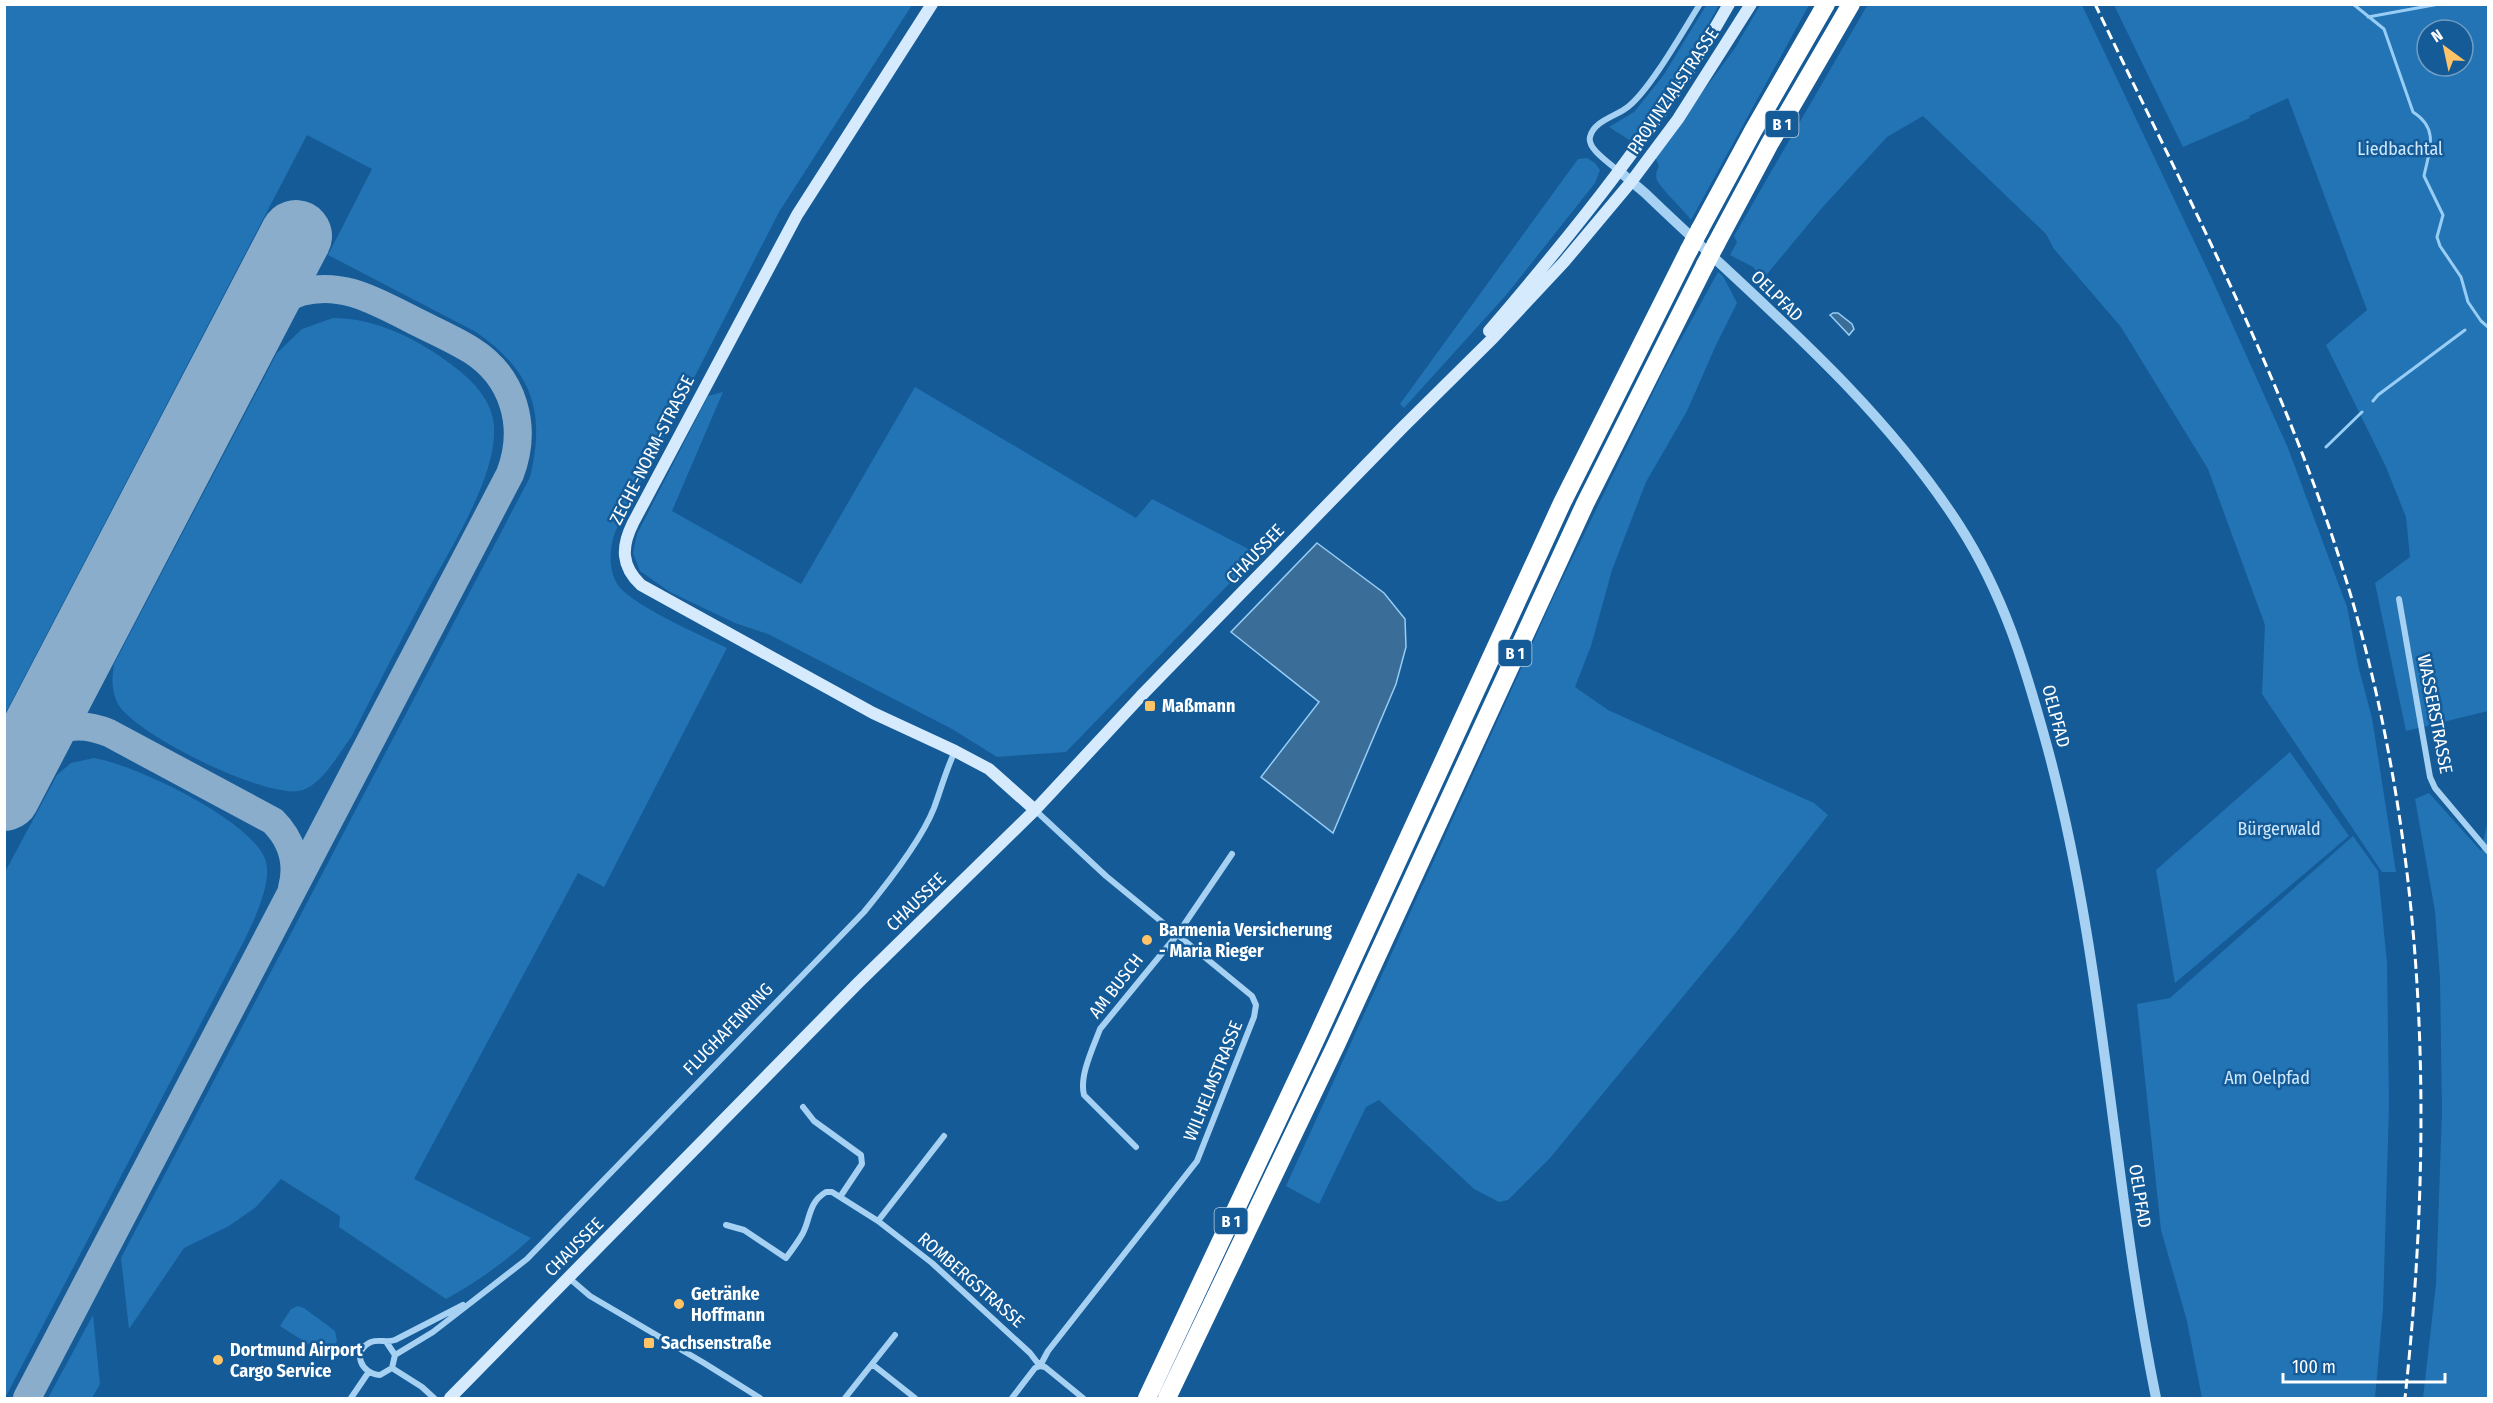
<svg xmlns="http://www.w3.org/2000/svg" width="2493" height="1403" font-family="'Fira Sans Condensed',sans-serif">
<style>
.green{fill:#2374b5;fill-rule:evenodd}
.water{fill:#3a6e99;stroke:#98cdf5;stroke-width:1.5}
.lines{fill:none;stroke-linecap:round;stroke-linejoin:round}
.stream{stroke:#98cdf5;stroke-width:3}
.taxiway{stroke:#8aadcc;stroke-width:28}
.runway{stroke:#8aadcc;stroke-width:72}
.minor{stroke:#a6d1f2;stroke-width:6}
.tertiary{stroke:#a6d1f2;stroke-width:10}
.secondary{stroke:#d5eafc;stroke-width:12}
.motorway{stroke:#fff;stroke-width:18}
.rail{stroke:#fff;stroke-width:3;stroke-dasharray:10 4.5;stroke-linecap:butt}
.motorway-bridge{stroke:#fff;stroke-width:18}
.poi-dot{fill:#ffc368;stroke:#145b98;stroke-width:2}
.labels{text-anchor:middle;stroke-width:5;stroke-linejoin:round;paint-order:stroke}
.shield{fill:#145b98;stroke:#b8cee0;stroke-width:1.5}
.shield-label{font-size:16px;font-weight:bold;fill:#fff}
.street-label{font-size:18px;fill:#fff;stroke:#145b98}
.park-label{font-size:18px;fill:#cee8fd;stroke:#145b98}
.poi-label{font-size:18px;font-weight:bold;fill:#fff;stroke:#145b98;text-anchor:start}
</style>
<rect width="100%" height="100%" fill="#145b98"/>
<!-- green -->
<path class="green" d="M 5,4 L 912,5 L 779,212 L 615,532 C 610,548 608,566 616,582 C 626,603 703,636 727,648 L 604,887 L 578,873 L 414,1179 L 531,1238 C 505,1262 477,1282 446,1299 L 339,1227 L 340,1216 L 281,1179 L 256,1207 L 229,1226 L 184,1248 L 129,1329 L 121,1258 L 530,477 C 546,411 532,371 476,332 L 328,255 L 372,169 L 307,135 L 5,714 Z
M 1707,4 L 1719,5 L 1689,58 L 1631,141 L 1609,127 L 1634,112 L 1663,76 Z
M 1868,4 L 2082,5 L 2211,277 L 2288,448 L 2347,607 L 2359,669 L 2372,718 L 2396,872 L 2382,872 L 2262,694 L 2265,625 L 2208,469 L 2121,327 L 2054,249 L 2046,234 L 1923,116 L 1887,137 L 1821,209 L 1763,279 L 1753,267 L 1730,255 L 1737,242 L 1734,236 Z
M 1760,5 L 1809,5 L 1691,220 C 1683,209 1661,189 1657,180 C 1655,175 1657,170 1659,166 L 1655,157 L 1735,48 Z
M 2114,5 L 2488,5 L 2488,711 L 2406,731 L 2375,583 L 2410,557 L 2406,517 L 2386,467 L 2326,345 L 2367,310 L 2288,98 L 2249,116 L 2250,118 L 2183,147 ZM 2427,30 L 2463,30 L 2463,66 L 2427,66 Z
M 1587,158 L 1595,163 L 1600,170 L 1595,183 L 1507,294 L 1404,408 L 1400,404 L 1578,159 Z
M 1718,272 L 1723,276 L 1737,303 L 1716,345 L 1687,411 L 1646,482 L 1612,570 L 1591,646 L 1575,687 L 1608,710 L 1814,803 L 1828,815 L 1734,935 L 1619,1074 L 1550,1158 L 1508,1200 L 1499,1202 L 1474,1189 L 1379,1100 L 1366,1107 L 1319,1204 L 1286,1186 L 1554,596 L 1664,370 Z
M 333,318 C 370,318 407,334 438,355 C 461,371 487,390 493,419 C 503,469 447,554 423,599 C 399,644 375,690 352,736 C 339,753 324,782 303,790 C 271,802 134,734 118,704 C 111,691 112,678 114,664 L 277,353 L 302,329 Z
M 915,387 L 1136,518 L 1152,499 L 1258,554 L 1066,752 L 997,757 L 952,729 L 768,634 L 735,623 L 670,592 L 640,571 L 633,553 L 637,534 L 708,396 L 723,392 L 672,511 L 801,584 Z
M 2290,752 L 2349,836 L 2175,983 L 2156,870 Z
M 94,758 C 134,764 256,822 266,862 C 272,884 253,922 244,941 L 5,1398 L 5,872 L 57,775 L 71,763 Z
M 2429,793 L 2481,851 L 2488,820 L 2488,1398 L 2423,1398 L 2436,1284 L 2442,1111 L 2440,978 L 2435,911 L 2415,799 Z
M 2353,836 L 2378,871 L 2387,963 L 2389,1105 L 2383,1309 L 2375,1398 L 2202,1398 L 2187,1321 L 2161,1230 L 2137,1004 L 2170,998 Z
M 298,1306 L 304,1308 L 335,1331 L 337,1341 L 327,1356 L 280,1326 L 291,1309 Z
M 93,1315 L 100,1384 L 92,1398 L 48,1398 Z"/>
<!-- water -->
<path class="water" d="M 1833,313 L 1838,313 L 1852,324 L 1854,329 L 1849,335 L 1832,317 L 1830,315 Z
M 1317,543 L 1384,593 L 1405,619 L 1406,647 L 1396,684 L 1333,833 L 1261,777 L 1319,702 L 1231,632 Z"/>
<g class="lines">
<!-- stream -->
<path class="stream" d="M 2353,4 L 2384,29 L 2413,112 C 2440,129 2429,151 2424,176 L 2443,215 L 2437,237 L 2440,246 L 2461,277 L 2468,302 L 2481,321 L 2488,327
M 2368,17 L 2439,4
M 2373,401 L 2378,395 L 2465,330
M 2326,447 L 2362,412"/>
<!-- taxiway -->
<path class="taxiway" d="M 17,771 C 40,735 65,715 109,733 L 273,821 C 291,839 299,862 292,888
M 27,1398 L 510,474 C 528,427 514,377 471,350 C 452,338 430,329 409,318 C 375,301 342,281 301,292 C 275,300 258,318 242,340"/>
<!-- runway -->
<path class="runway" d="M 4,795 L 296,236"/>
<!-- minor -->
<path class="minor" d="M 1618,171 C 1610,163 1587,149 1590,137 C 1594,120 1618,116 1629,106 C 1651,88 1683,31 1700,4
M 2399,599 L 2430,777 L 2435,788 L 2488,851
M 803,1107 L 814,1121 L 861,1155 L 862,1164 L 840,1197
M 944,1136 L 878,1221 L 932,1263 L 1030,1353 L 1040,1366 L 1045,1367 L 1083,1398
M 1136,1147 L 1084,1095 C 1079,1076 1093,1048 1100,1029 L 1177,935 L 1232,854
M 726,1225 L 744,1230 L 786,1258 C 792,1250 798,1242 803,1233 C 811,1217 808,1203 826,1192 L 832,1192 L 878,1221
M 569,1278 L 590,1296 L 704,1363 L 760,1398
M 895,1335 L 872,1364 L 915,1398
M 387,1343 L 395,1355 L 392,1368 L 380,1375 C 361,1374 351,1351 371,1342 C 379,1339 386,1343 395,1340 L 463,1305
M 395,1355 L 433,1332 L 527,1259 L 864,912 C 887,884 921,841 934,808 C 941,789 946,770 955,751
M 392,1368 L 422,1387 L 434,1398
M 351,1398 L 368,1373
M 845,1398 L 872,1364
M 1012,1398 L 1035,1368 L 1040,1366 L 1048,1351 L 1197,1161 L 1254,1017 L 1256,1005 L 1252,996 L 1106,876 L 1035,810"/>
<!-- tertiary -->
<path class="tertiary" d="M 1619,171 L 1645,193 C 1754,298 1876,396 1959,525 C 2004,595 2025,666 2047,746 C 2105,959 2112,1182 2156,1398"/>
<!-- secondary -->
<path class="secondary" d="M 932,4 L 797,215 L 633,523 C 621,547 621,566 641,585 L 873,713 L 955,751 L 989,769 L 1035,810
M 1489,331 C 1578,227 1661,124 1729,4
M 450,1398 L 858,983 L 1035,810 L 1141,696 L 1403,427 L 1493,338 L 1564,262 L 1631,182 L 1678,119 L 1751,4"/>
<!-- motorway -->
<path class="motorway" d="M 1700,229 L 1753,131 L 1826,4
M 1716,244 L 1770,143 L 1851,4
M 1147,1398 L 1314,1043 L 1562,503 L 1689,250
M 1167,1398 L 1336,1045 L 1585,504 L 1705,265"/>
<!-- rail -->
<path class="rail" d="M 2095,4 C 2184,191 2283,376 2344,573 C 2427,840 2435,1122 2405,1398"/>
<!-- motorway-bridge -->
<path class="motorway-bridge" d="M 1689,250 L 1700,229
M 1705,265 L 1716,244"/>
</g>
<!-- markers -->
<g class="poi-dot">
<rect x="1144" y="700" width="12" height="12" rx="3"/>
<circle cx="1147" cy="940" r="6"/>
<circle cx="679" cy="1304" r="6"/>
<rect x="643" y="1337" width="12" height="12" rx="3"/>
<circle cx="218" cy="1360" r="6"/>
</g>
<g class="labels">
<!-- shield labels -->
<g class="shield">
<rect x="1765.5" y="111" width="33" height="26" rx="4.5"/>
<rect x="1498.5" y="640" width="33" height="26" rx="4.5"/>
<rect x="1214.5" y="1208" width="33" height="26" rx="4.5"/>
</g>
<g class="shield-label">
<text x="1782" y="130">B 1</text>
<text x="1515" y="659">B 1</text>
<text x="1231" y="1227">B 1</text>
</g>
<!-- street labels -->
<g class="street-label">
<text transform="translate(1673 91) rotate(-56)" y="6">PROVINZIALSTRASSE</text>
<text transform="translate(1777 296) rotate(44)" y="6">OELPFAD</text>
<text transform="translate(652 450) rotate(-63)" y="6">ZECHE-NORM-STRASSE</text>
<text transform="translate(1255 554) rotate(-46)" y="6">CHAUSSEE</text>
<text transform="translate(2435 714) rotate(79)" y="6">WASSERSTRASSE</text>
<text transform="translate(2056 716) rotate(75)" y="6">OELPFAD</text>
<text transform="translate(916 902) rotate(-44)" y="6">CHAUSSEE</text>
<text transform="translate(1116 986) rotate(-52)" y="6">AM BUSCH</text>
<text transform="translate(728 1029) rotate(-46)" y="6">FLUGHAFENRING</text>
<text transform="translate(1213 1081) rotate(-68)" y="6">WILHELMSTRASSE</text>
<text transform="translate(2140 1196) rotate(81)" y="6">OELPFAD</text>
<text transform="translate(574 1247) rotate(-45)" y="6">CHAUSSEE</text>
<text transform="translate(971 1280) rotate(41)" y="6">ROMBERGSTRASSE</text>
</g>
<!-- park labels -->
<g class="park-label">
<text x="2400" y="155">Liedbachtal</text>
<text x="2279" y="835">Bürgerwald</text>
<text x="2267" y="1084">Am Oelpfad</text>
</g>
<!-- poi labels -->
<g class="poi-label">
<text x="1162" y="712">Maßmann</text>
<text x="1159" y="936">Barmenia Versicherung<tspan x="1159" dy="21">- Maria Rieger</tspan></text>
<text x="691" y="1300">Getränke<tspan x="691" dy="21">Hoffmann</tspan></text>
<text x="661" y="1349">Sachsenstraße</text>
<text x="230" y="1356">Dortmund Airport<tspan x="230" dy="21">Cargo Service</tspan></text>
</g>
</g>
<!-- border -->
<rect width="2493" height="1403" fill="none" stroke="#ffffff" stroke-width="12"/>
<!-- north arrow -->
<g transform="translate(2445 48) rotate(327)"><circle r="28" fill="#145b98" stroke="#729dc1" stroke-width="1.5"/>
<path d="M0-4.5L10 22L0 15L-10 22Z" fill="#ffc368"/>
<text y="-9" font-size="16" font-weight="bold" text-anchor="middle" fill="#ffffff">N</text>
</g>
<!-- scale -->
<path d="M2283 1373v9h162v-9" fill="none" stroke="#ffffff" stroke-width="3"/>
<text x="2292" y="1373" font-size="18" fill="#ffffff" stroke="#145b98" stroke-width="4.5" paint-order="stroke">100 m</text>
</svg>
